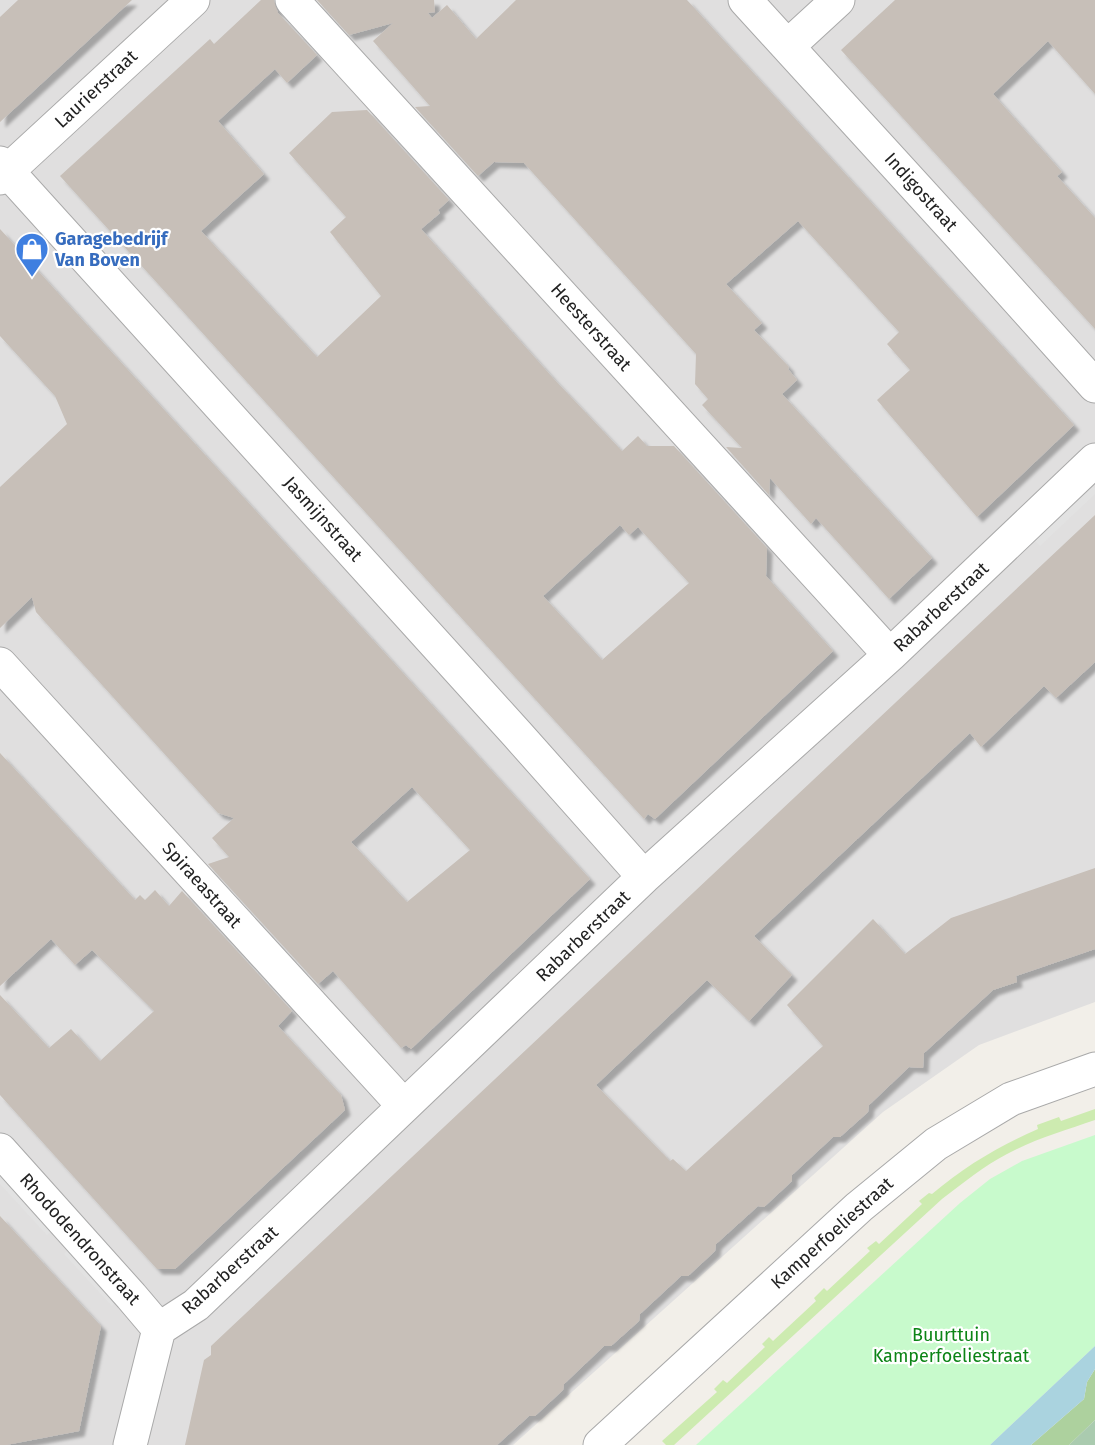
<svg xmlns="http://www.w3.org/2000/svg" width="1095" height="1445" font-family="'Fira Sans',sans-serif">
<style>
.residential{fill:#e0dfdf}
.grass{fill:#cdebb0}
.forest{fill:#add19e}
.cemetery{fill:#aacbaf}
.park{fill:#c8facc}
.parking{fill:#e2e2e2}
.water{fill:#aad3df}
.building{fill:#c7bfb8;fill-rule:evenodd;filter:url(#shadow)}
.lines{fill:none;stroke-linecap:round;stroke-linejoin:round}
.minor-casing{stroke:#a9a9a9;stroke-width:35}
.minor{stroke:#fff;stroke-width:33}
.labels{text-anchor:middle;stroke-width:4.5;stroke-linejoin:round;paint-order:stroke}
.street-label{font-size:18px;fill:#222;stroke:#fff}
.shop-label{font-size:18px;font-weight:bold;fill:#366cbe;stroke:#fff;text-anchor:start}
.park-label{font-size:18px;fill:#0c8416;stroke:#fff}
</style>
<defs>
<filter id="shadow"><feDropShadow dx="5.5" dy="5.5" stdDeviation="1.5" flood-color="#0004"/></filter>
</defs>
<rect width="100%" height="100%" fill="#f2efe9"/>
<!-- residential -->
<path class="residential" d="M 0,0 L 1095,0 L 1095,1002 L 979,1045 L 883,1112 L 513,1445 L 0,1445 Z"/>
<!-- grass -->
<path class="grass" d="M 1095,1109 L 1095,1120 C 1066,1130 1035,1139 1007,1154 C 984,1166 963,1183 942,1199 L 674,1445 L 666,1445 L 662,1441 L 717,1392 L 714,1389 L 723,1380 L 727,1383 L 765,1347 L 762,1344 L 769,1337 L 773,1341 L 816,1301 L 814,1298 L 824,1288 L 827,1291 L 870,1251 L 867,1248 L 876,1241 L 879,1244 L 922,1204 L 919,1201 L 929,1193 L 932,1194 C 965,1166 999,1146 1038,1129 L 1037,1125 L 1059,1117 L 1061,1121 Z"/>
<!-- forest -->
<path class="forest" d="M 1095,1369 L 1095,1420 L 1069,1445 L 1031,1445 L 1084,1399 L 1087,1382 Z"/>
<!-- cemetery -->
<path class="cemetery" d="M 1095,1420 L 1095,1445 L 1069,1445 Z"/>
<!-- park -->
<path class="park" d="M 1095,1135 L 1095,1346 L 990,1445 L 696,1445 L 960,1203 L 990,1179 L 1022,1161 Z"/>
<!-- parking -->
<path class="parking" d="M 1090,483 L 1095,488 L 1095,494 L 1040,546 L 1032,538 Z
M 4,1173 L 55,1228 L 47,1235 L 0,1184 L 0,1176 Z
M 71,1247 L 119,1299 L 112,1306 L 64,1254 Z"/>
<!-- water -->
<path class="water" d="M 1095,1346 L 1095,1369 L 1087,1382 L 1084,1399 L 1031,1445 L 990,1445 Z"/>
<!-- building -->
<path class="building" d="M 18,0 L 132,0 L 0,122 L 0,17 Z
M 261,0 L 274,0 L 278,13 L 317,55 L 287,83 L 275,69 L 218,121 L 264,174 L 201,231 L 317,357 L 381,296 L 330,232 L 346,217 L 289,153 L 332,112 L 367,110 L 449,200 L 438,210 L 440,213 L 421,229 L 553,378 L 622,451 L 638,436 L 647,446 L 674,446 L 767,548 L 766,576 L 833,651 L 655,819 L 648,814 L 644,819 L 60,176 L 210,39 L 214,44 ZM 620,525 L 629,535 L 638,527 L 689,583 L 602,660 L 543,596 Z
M 317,0 L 434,0 L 435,12 L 428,13 L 432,18 L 447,5 L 476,39 L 516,0 L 687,0 L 1074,425 L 977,517 L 877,400 L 910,370 L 887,344 L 899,332 L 798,221 L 726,284 L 762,323 L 754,330 L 789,367 L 788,369 L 797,380 L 782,394 L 932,558 L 889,599 L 816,518 L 811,524 L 770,478 L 769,495 L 726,447 L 742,448 L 702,405 L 708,399 L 695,384 L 696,354 L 524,163 L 494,162 L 478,176 L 415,107 L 430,106 L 373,41 L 393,23 L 349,35 Z
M 895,0 L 1095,0 L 1095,94 L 1048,41 L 993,94 L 1062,172 L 1057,176 L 1095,218 L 1095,329 L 841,50 Z
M 0,229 L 590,879 L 411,1049 L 406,1045 L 401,1048 L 333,971 L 318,984 L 208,864 L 229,857 L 212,838 L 234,818 L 218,813 L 36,612 L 32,597 L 0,628 L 0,487 L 67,424 L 55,396 L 0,336 ZM 412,787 L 470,850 L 407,902 L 351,842 Z
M 1095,515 L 1095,662 L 1056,698 L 1044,686 L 981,747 L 970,733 L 754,936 L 792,975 L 749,1021 L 707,980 L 596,1085 L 670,1161 L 673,1159 L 686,1171 L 823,1046 L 787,1005 L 873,919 L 905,954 L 951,918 L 1095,868 L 1095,949 L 1016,976 L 1017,982 L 993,990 L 924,1053 L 923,1068 L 909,1067 L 869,1105 L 868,1112 L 840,1137 L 833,1137 L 792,1175 L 792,1181 L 764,1207 L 758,1206 L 716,1244 L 715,1251 L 688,1276 L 681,1276 L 640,1314 L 639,1321 L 611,1346 L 604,1346 L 564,1384 L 563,1390 L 535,1416 L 529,1416 L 497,1445 L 185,1445 L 204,1360 L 211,1355 L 211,1346 Z
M 0,753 L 135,900 L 140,895 L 145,900 L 155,890 L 169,906 L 182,891 L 292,1011 L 278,1026 L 341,1095 L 345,1110 L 175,1269 L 157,1269 L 0,1095 L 0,995 L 49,1048 L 71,1029 L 100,1061 L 154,1011 L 92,950 L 75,965 L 51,939 L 0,986 Z
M 0,1216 L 101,1326 L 79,1431 L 6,1445 L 0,1445 Z"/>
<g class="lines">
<!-- minor casing -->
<g class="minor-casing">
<path id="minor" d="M 292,0 L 890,655
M 745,0 L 965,241 L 1095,386
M 788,46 L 838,0
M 0,163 L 517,734 L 644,877
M 0,178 L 193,0
M 0,664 L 404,1106
M 0,1150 L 131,1296 L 159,1329
M 130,1445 L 159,1329 L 196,1305 L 644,877 L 890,655 L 1095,460
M 600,1445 L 859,1207 L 936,1144 L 1011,1099 L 1095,1069"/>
</g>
<!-- minor -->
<use href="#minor" class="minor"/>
</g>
<!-- icons -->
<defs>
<g id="shop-pin" transform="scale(1.725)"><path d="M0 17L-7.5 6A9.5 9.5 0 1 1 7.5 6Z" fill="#3f7fe0" stroke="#fff"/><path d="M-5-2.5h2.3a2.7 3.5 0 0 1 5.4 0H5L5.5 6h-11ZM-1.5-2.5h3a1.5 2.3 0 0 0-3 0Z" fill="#fff"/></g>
</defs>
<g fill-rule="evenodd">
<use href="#shop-pin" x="32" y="249"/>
</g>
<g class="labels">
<!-- street labels -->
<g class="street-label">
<text transform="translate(96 89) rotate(-43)" y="6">Laurierstraat</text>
<text transform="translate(921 192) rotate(48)" y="6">Indigostraat</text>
<text transform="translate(591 327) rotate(48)" y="6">Heesterstraat</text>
<text transform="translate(323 519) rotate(48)" y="6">Jasmijnstraat</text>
<text transform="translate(941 607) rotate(-43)" y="6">Rabarberstraat</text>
<text transform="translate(202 885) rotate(48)" y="6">Spiraeastraat</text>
<text transform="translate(583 936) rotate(-44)" y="6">Rabarberstraat</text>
<text transform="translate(832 1233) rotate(-42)" y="6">Kamperfoeliestraat</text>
<text transform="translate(80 1239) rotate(48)" y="6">Rhododendronstraat</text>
<text transform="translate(230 1270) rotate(-42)" y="6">Rabarberstraat</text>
</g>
<!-- shop labels -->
<g class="shop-label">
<text x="55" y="245">Garagebedrijf<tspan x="55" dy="21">Van Boven</tspan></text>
</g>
<!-- park labels -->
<g class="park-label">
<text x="951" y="1341">Buurttuin<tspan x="951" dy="21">Kamperfoeliestraat</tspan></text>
</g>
</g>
</svg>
